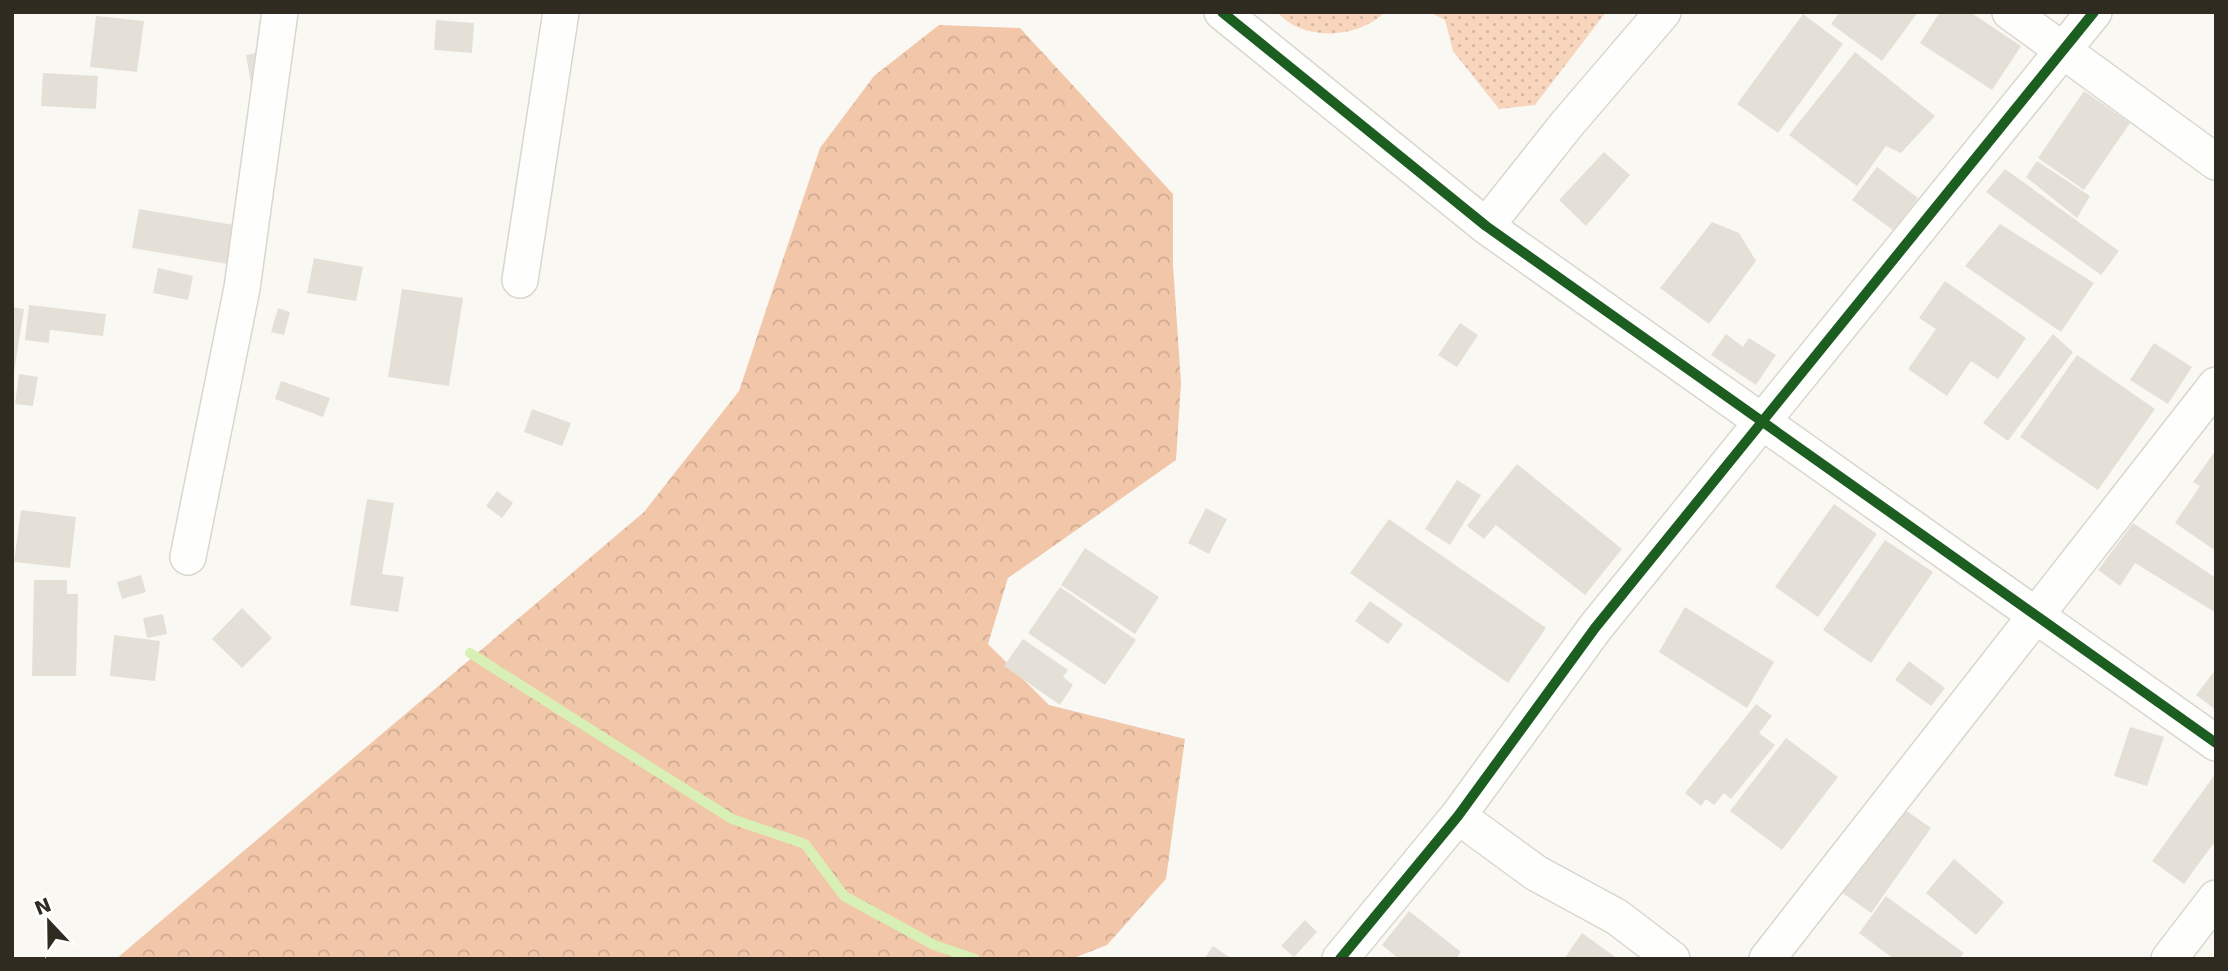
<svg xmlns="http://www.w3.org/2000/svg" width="2228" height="971" font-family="'DejaVu Sans',sans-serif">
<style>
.grass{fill:url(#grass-dots)}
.forest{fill:url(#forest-crowns)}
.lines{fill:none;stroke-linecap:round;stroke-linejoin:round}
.stream{stroke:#d8f0b5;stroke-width:10}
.building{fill:#e4e0d8}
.minor-casing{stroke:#d9d6cd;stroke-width:38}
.minor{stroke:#fefefd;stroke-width:35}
.cycleway-casing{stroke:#fff;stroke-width:15}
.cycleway{stroke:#1b5e20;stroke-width:10}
</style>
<defs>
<pattern id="grass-dots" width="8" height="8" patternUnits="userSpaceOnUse" patternTransform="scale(1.75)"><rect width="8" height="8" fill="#f8d5bd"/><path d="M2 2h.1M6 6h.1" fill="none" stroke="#d5b7a2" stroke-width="1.8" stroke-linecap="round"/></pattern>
<pattern id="forest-crowns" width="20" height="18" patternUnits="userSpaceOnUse" patternTransform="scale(1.75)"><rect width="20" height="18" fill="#f2c7a9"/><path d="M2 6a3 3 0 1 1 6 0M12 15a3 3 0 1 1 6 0" fill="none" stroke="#d0ab91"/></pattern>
</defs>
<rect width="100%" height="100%" fill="#faf8f2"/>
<!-- grass -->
<path class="grass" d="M 1277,12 L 1385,12 C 1358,39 1303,42 1277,12 Z
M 1429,12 L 1606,12 L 1535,105 L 1499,109 L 1453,51 L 1445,20 Z"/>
<!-- forest -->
<path class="forest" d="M 939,25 L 1020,28 L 1173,194 L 1173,265 L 1181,383 L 1176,460 L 1008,578 L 988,644 L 1049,705 L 1185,739 L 1166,879 L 1107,945 L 1071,959 L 116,959 L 644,512 L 739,391 L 820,148 L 874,76 Z"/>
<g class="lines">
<!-- stream -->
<path class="stream" d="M 470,653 L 732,819 L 805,844 L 844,896 L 934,945 L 975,959"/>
</g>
<!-- building -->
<path class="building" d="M 1840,12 L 1918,12 L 1882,61 L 1831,24 Z
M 1940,12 L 1970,12 L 2021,46 L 1992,90 L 1920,43 Z
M 1803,14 L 1843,44 L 1778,133 L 1737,104 Z
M 96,16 L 144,21 L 137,72 L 90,67 Z
M 436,20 L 474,23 L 472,53 L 434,50 Z
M 270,50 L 252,90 L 246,55 Z
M 1855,52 L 1935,116 L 1901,153 L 1886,146 L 1857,186 L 1789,135 Z
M 43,73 L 98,76 L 96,109 L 41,106 Z
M 2084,91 L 2130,123 L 2084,190 L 2038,158 Z
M 1604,152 L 1630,175 L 1586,226 L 1559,200 Z
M 2037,161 L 2090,196 L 2077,218 L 2026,177 Z
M 1877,167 L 1918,198 L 1894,231 L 1852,200 Z
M 2005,169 L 2119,251 L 2101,275 L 1986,192 Z
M 139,209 L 234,225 L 228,264 L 132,248 Z
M 1712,222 L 1739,233 L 1756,261 L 1709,324 L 1660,288 Z
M 2000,224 L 2094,283 L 2061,332 L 1965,266 Z
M 314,258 L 363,267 L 356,301 L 307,293 Z
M 158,268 L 193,276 L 188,300 L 153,293 Z
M 1945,281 L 2026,338 L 1998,379 L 1971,361 L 1947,396 L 1908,369 L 1936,329 L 1919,318 Z
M 402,289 L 463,298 L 449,386 L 388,377 Z
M 29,305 L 106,314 L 103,336 L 50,330 L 49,343 L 25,340 Z
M 12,307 L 24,309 L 14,372 L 12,372 Z
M 278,308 L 290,312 L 284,335 L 271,332 Z
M 1460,323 L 1478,335 L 1457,367 L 1438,355 Z
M 1726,334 L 1743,347 L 1749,338 L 1776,355 L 1756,385 L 1711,355 Z
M 2053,334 L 2073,352 L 2008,441 L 1983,423 Z
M 2154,343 L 2192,367 L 2168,404 L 2130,380 Z
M 2077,355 L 2155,409 L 2098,490 L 2020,437 Z
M 19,374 L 38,377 L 33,406 L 15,404 Z
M 281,381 L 330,398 L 323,417 L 275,399 Z
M 532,409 L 571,423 L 562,446 L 524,432 Z
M 2216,450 L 2216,551 L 2175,523 L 2200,486 L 2193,482 Z
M 1517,464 L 1622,549 L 1585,595 L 1496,525 L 1484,539 L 1467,526 Z
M 1457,480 L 1481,495 L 1450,545 L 1425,529 Z
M 497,491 L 513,503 L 502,518 L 486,506 Z
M 367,499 L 394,503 L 382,574 L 404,577 L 398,612 L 350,605 Z
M 1834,504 L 1877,534 L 1818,617 L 1775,587 Z
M 1206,508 L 1227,519 L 1209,554 L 1188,543 Z
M 21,510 L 76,517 L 70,568 L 14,562 Z
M 1389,519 L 1546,628 L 1508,683 L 1350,573 Z
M 2133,523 L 2216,578 L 2216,613 L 2135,563 L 2120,586 L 2098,570 Z
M 1885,540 L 1933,572 L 1871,663 L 1823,630 Z
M 1085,548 L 1159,597 L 1135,634 L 1061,585 Z
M 141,575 L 146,592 L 122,599 L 117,582 Z
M 34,580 L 67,580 L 67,594 L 78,594 L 76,676 L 32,676 Z
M 1060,587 L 1136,640 L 1105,685 L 1028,633 Z
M 1370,601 L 1403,624 L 1388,644 L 1355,621 Z
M 1685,607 L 1774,662 L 1747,708 L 1659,652 Z
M 242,608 L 272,638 L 242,668 L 212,639 Z
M 163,614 L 167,634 L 147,638 L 143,618 Z
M 114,635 L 160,641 L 155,681 L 110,676 Z
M 1023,639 L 1068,670 L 1063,677 L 1073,685 L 1060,705 L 1004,666 Z
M 1909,661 L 1945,688 L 1931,706 L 1895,680 Z
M 2216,669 L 2216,710 L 2196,695 Z
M 1756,704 L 1772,716 L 1759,733 L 1775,745 L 1731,799 L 1724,793 L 1714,805 L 1706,799 L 1701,806 L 1685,793 Z
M 2130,727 L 2164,737 L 2147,786 L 2114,776 Z
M 1786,738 L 1838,777 L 1782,850 L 1730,811 Z
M 2216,773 L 2216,840 L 2184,884 L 2152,861 Z
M 1898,805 L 1931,828 L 1871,913 L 1837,889 Z
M 1954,859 L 2004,902 L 1976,935 L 1926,893 Z
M 1886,896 L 1964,953 L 1959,959 L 1894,959 L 1859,933 Z
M 1409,911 L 1461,952 L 1456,959 L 1399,959 L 1382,945 Z
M 1305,920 L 1317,932 L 1294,957 L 1281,946 Z
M 1582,933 L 1618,959 L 1564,959 Z
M 1213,946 L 1232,959 L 1204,959 Z"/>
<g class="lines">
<!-- minor casing -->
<g class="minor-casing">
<path id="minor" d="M 1222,12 L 1486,226 L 2216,743
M 2010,12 L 2216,162
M 1486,226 L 1567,124 L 1663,12
M 520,280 L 561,12
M 188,557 L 242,288 L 280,12
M 1458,816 L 1536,873 L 1617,917 L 1672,959
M 1340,959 L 1458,816 L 1595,628 L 2094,12
M 1767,959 L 2216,385
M 2169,959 L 2216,898"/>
</g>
<!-- minor -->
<use href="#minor" class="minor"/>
<!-- cycleway casing -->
<g class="cycleway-casing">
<path id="cycleway" d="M 1222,12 L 1486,226 L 2216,743
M 1340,959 L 1458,816 L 1595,628 L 2094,12"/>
</g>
<!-- cycleway -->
<use href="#cycleway" class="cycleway"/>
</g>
<!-- border -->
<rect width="2228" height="971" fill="none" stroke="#2f2b20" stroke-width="28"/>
<!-- north arrow -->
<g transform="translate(49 922) rotate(338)" stroke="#ffffff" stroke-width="5" paint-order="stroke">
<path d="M0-5L12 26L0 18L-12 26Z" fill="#2f2b20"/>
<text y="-10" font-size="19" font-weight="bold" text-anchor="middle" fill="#2f2b20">N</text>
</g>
</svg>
